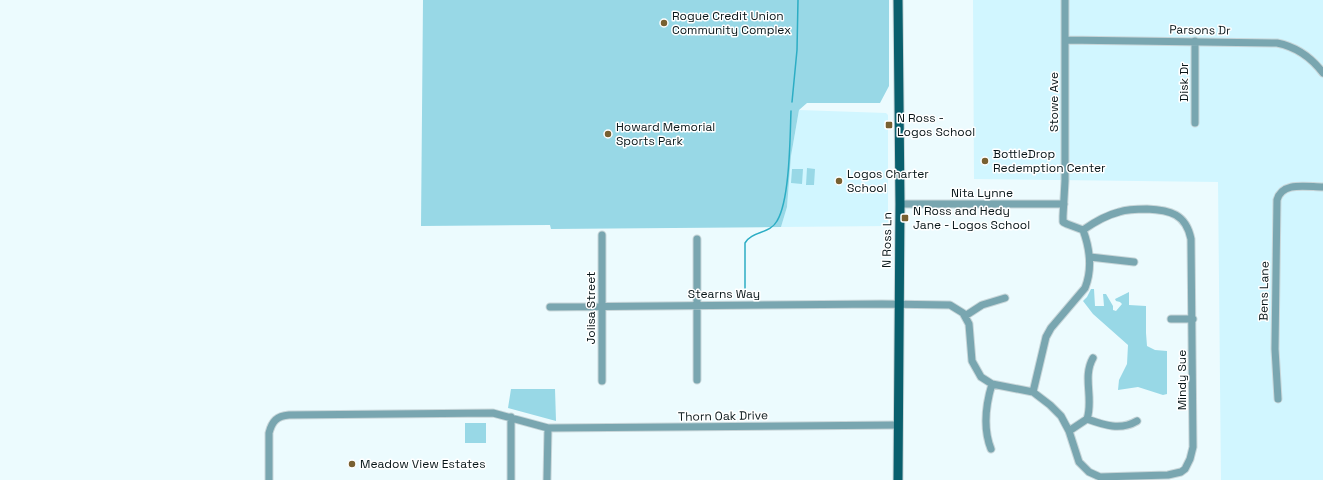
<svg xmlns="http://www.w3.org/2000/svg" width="1323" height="480" font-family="'Space Grotesk',sans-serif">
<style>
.built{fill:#d1f6ff}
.green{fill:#98d8e6}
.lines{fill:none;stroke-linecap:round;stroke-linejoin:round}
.stream{stroke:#2cadc4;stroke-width:1.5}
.minor-casing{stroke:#c8d6d9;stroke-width:9}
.major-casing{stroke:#c8d6d9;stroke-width:11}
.minor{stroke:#79a6b0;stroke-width:7}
.major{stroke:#095f6d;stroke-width:9}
.poi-dot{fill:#786031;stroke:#fff;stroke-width:1.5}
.labels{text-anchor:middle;stroke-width:3;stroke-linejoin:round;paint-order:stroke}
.poi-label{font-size:12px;fill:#081619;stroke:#fff;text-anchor:start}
.street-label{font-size:12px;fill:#081619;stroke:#fff}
</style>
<rect width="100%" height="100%" fill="#ecfbfe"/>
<!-- built -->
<path class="built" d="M 973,0 L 1323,0 L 1323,480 L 1221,480 L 1218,182 L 974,179 Z
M 799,110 L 886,113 L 888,115 L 888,226 L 781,227 L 787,207 L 791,156 Z"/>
<!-- green -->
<path class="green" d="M 423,0 L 889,0 L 889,86 L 880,103 L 807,103 L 799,110 L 791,156 L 787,207 L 781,227 L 551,229 L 550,225 L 421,226 Z
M 807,168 L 815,169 L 814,185 L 806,185 Z
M 792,169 L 803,169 L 802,184 L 791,183 Z
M 1091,289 L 1094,289 L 1095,306 L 1104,306 L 1103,294 L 1106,294 L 1113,306 L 1113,310 L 1116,311 L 1122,304 L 1120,302 L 1116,301 L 1115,299 L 1129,292 L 1129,305 L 1146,306 L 1146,333 L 1147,346 L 1155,350 L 1167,351 L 1167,394 L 1163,395 L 1138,387 L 1118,390 L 1119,380 L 1127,364 L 1128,345 L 1093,314 L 1083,301 L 1087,297 Z
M 511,389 L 555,389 L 556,421 L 508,408 Z
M 465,423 L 486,423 L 486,443 L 465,443 Z"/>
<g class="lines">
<!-- stream -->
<path class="stream" d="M 792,102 L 797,50 L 798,0
M 745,298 L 745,243 C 752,231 770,234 777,221 C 790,200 790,136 791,111"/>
<!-- minor casing -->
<g class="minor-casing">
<path id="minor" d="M 1065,40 L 1277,43 C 1297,47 1311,57 1323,73
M 1195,123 L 1195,41
M 900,204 L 1064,204
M 602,235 L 602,381
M 697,239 L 697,380
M 1090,257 L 1134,262
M 550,307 L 882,304 L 950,305 L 963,313 L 969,324 L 972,361 L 981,377 L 992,384 L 1033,392 L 1050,405 L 1061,416 L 1069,431 L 1079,462 L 1089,472 L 1100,477 L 1168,475 L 1181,472 L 1185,469 L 1190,459 L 1193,447 L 1191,239 C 1186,214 1170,210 1147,209 C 1138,209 1128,209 1119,212 C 1107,215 1093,223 1083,230
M 965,316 L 982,305 L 1005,298
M 1171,319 L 1193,319
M 1033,392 L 1046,337 L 1051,328 L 1085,288 C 1093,268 1090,249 1083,230 L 1067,224 L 1063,222 L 1063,216 L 1065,181 L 1065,0
M 1278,399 L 1275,349 L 1277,200 C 1282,181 1307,187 1323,187
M 511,417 L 511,480
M 1087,419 C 1094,399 1082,377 1093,358
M 1069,431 L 1087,419 C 1104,425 1120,431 1137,421
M 991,449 C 983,429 986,404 992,384
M 269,480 L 269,433 C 272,421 277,416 289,415 L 493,413 L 548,428 L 898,425
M 547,480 L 548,428"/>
</g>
<!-- major casing -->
<g class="major-casing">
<path id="major" d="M 898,480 L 900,204 L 898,0"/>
</g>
<!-- minor -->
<use href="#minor" class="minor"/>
<!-- major -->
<use href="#major" class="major"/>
</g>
<!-- markers -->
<g class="poi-dot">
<circle cx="664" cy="23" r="4"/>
<rect x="885" y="121" width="8" height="8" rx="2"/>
<circle cx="608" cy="134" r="4"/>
<circle cx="985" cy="161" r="4"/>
<circle cx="839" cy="181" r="4"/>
<rect x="901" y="214" width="8" height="8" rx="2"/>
<circle cx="352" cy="464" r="4"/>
</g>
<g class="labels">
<!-- poi labels -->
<g class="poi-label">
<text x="672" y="20">Rogue Credit Union<tspan x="672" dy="14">Community Complex</tspan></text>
<text x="897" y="122">N Ross -<tspan x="897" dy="14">Logos School</tspan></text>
<text x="616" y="131">Howard Memorial<tspan x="616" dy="14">Sports Park</tspan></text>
<text x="993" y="158">BottleDrop<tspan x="993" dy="14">Redemption Center</tspan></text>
<text x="847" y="178">Logos Charter<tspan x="847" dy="14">School</tspan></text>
<text x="913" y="215">N Ross and Hedy<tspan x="913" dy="14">Jane - Logos School</tspan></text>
<text x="360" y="468">Meadow View Estates</text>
</g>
<!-- street labels -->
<g class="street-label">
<text transform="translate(1200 30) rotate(1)" y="4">Parsons Dr</text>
<text transform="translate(1184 82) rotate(-90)" y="4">Disk Dr</text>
<text transform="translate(1054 102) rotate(-90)" y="4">Stowe Ave</text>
<text x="982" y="197">Nita Lynne</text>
<text transform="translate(887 240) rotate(-89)" y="4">N Ross Ln</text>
<text transform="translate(1264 291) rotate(-89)" y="4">Bens Lane</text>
<text x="724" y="298">Stearns Way</text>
<text transform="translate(591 308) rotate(-90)" y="4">Jolisa Street</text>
<text transform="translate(1182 380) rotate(-90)" y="4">Mindy Sue</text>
<text transform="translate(723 416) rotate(-1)" y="4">Thorn Oak Drive</text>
</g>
</g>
</svg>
